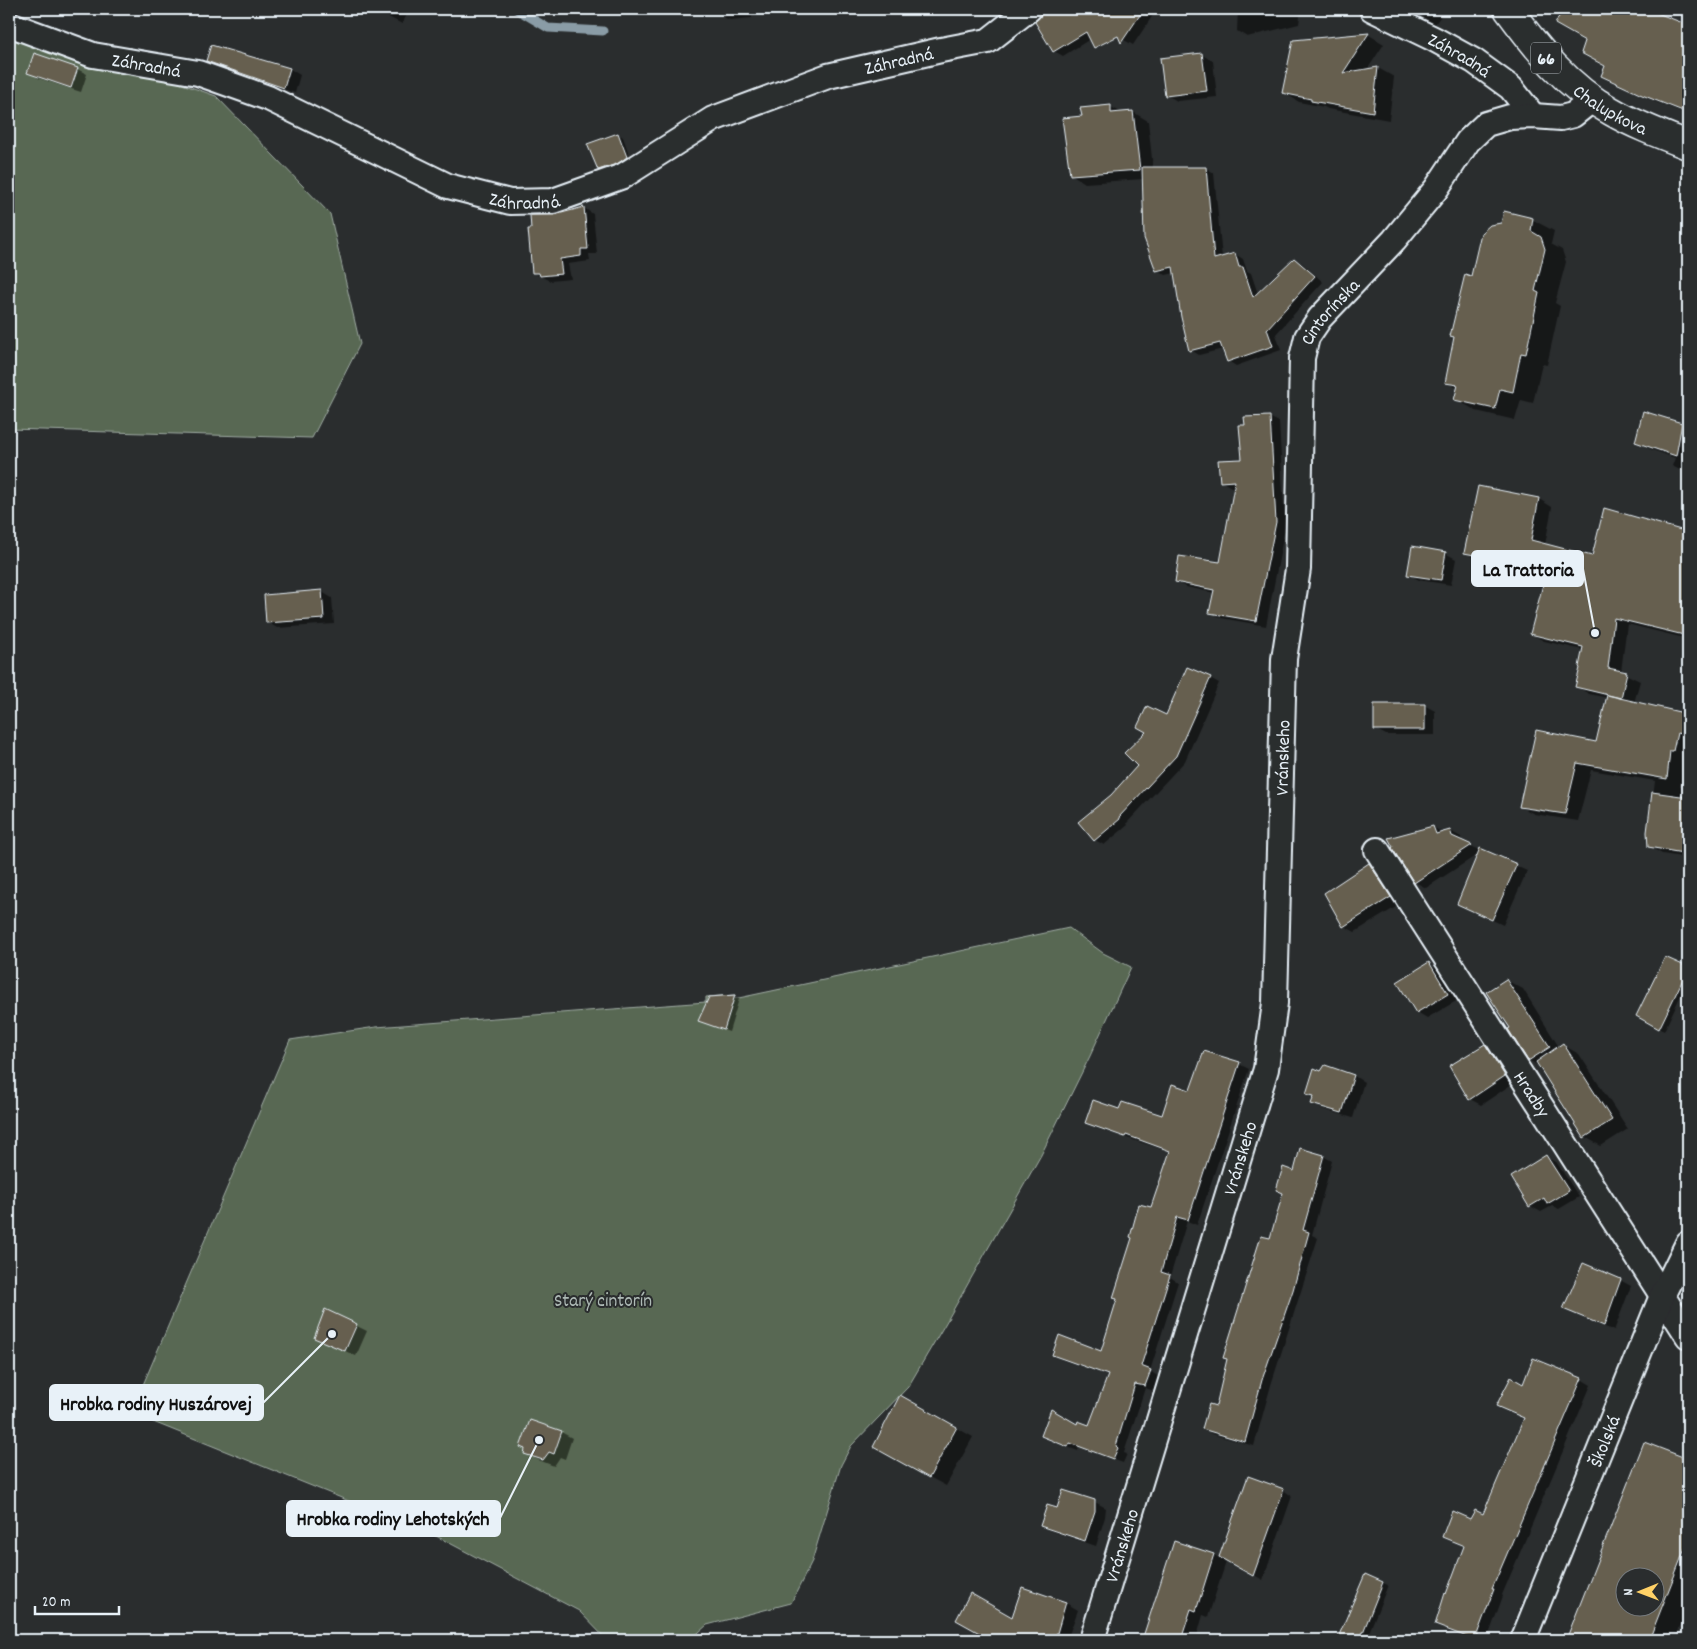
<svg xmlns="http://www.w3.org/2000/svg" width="1697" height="1649" font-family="Dekko,sans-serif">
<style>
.green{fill:#586852;stroke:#a0aca5}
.shadow{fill:#0007;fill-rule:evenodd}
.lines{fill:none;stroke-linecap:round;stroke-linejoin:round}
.stream{stroke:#8a9ca6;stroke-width:9}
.building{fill:#665f4f;stroke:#e8f1f8;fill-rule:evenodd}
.street-casing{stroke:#e8f1f8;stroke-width:28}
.primary-casing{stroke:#e8f1f8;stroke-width:31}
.street{stroke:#2a2d2e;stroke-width:24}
.primary{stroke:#2a2d2e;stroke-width:28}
.labels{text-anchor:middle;stroke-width:4;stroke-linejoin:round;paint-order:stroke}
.shield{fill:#2a2d2e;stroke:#afb6bb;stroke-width:1}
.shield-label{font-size:18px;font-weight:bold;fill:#e8f1f8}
.street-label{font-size:19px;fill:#e8f1f8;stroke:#2a2d2e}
.park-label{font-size:19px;fill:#aebab6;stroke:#2a2d2e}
.leader{fill:none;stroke:#e8f1f8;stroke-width:2}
.callout-dot{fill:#e8f1f8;stroke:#2a2d2e;stroke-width:2}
.callout{fill:#e8f1f8;stroke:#e8f1f8;stroke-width:2}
.callout-label{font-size:20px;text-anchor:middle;font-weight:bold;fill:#111}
</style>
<rect width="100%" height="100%" fill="#2a2d2e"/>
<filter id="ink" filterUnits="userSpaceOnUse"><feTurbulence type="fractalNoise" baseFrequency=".02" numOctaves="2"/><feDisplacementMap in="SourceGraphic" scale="10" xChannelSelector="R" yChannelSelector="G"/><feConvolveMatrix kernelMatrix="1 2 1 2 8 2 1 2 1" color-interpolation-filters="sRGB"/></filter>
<g filter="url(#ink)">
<!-- green -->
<path class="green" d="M 9,23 L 216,96 L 330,214 L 360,344 L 312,438 L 9,429 Z
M 1069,928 L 1103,953 L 1131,967 L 1090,1056 L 1041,1155 L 948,1319 L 908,1387 L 851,1446 L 841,1465 L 812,1561 L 791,1603 L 707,1625 L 690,1640 L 607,1640 L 579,1611 L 438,1537 L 131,1413 L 290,1040 L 376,1027 L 706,1002 L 706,997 L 735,995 L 734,999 Z"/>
<!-- shadow -->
<path class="shadow" d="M 373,9 L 410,9 L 402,24 Z
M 724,9 L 751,9 L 752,18 L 730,20 L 725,18 Z
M 1051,9 L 1078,9 L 1095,36 L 1063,56 L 1054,51 L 1043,14 Z
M 1115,9 L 1157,9 L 1133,45 L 1124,40 Z
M 1238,9 L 1301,9 L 1299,24 L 1247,37 L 1237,31 Z
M 1409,9 L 1446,9 L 1435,24 Z
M 1564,9 L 1644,9 L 1681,24 L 1686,9 L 1688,9 L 1688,114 L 1656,102 L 1602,76 L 1606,66 L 1587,41 L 1557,24 Z
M 1369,35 L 1384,44 L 1367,70 L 1378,68 L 1394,77 L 1389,120 L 1328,109 L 1324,107 L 1299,102 L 1283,92 L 1294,41 ZM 1360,44 L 1363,44 L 1340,79 L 1338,78 Z
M 1202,55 L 1213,61 L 1217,97 L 1177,101 L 1167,95 Z
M 208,61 L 290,69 L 300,75 L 295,93 L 218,67 Z
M 77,69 L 87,74 L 81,92 L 38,78 L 29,72 Z
M 1111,107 L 1122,113 L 1133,112 L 1148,121 L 1153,168 L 1206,168 L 1214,173 L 1222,258 L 1235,254 L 1243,259 L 1247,271 L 1251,273 L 1258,294 L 1294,259 L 1303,264 L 1323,282 L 1276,334 L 1281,350 L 1236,366 L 1228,361 L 1223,349 L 1199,355 L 1191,350 L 1175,273 L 1166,275 L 1157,270 L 1143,179 L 1085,183 L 1071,174 L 1083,117 Z
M 618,134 L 623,137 L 631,160 L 604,172 L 599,170 Z
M 584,208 L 593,214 L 597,254 L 589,254 L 590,261 L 568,264 L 571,279 L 550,281 L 534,273 L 554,216 Z
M 1505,213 L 1533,220 L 1554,231 L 1551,244 L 1562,250 L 1566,262 L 1555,303 L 1560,306 L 1547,365 L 1542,364 L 1533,403 L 1521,400 L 1515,420 L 1476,411 L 1456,399 L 1459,389 L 1447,382 L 1455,338 L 1452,336 L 1472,277 L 1502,224 Z
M 1269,417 L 1279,422 L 1285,528 L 1266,626 L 1221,618 L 1211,612 L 1215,593 L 1186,587 L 1176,582 L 1221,563 L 1236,486 L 1231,487 L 1221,481 L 1243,460 Z
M 1681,425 L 1688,429 L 1688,474 L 1672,466 L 1675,458 L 1650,449 L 1637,442 Z
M 1479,487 L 1539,499 L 1552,507 L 1545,545 L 1593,557 L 1605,509 L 1688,533 L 1688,639 L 1627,624 L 1621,672 L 1640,681 L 1634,703 L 1688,716 L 1688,749 L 1680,786 L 1688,788 L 1688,858 L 1662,854 L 1649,846 L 1649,832 L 1655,781 L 1591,770 L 1578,821 L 1534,814 L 1521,807 L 1597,744 L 1608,698 L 1589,694 L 1576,686 L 1581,667 L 1583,650 L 1544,641 L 1531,634 L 1547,573 L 1478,560 L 1465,552 Z
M 1445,553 L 1456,559 L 1451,585 L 1419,580 L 1408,574 Z
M 322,592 L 332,598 L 334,624 L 277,628 L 267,622 Z
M 1210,678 L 1219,683 L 1185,761 L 1127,823 L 1128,825 L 1104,845 L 1095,840 L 1079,822 L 1112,796 L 1139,766 L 1167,716 Z
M 1424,705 L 1435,711 L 1435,735 L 1386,735 L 1375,729 Z
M 1433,827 L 1443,833 L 1450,831 L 1461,837 L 1462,842 L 1527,871 L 1503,925 L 1458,904 L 1480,853 L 1426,888 L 1415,882 Z
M 1369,865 L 1380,871 L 1401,904 L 1355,932 L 1344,926 L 1325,893 Z
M 1429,964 L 1439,970 L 1458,1000 L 1427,1018 L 1417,1012 Z
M 1684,967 L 1688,970 L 1688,980 L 1664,1031 L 1637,1016 Z
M 1506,980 L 1523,989 L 1559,1047 L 1563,1045 L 1579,1054 L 1628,1129 L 1601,1146 L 1585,1137 L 1540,1067 L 1529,1060 L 1510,1030 L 1512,1028 Z
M 735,996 L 739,999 L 729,1032 L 700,1021 L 710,998 Z
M 1485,1045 L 1495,1051 L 1515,1082 L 1481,1105 L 1470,1099 Z
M 1239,1064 L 1249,1069 L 1197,1225 L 1187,1221 L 1170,1277 L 1178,1282 L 1150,1371 L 1159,1377 L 1154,1391 L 1145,1388 L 1124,1453 L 1127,1454 L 1123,1463 L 1079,1447 L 1078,1451 L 1051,1441 L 1042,1435 L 1078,1426 L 1090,1427 L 1109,1376 L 1063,1360 L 1054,1355 L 1102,1353 L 1171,1152 L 1096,1128 L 1087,1122 L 1120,1111 L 1163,1117 L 1191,1092 Z
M 1325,1067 L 1354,1076 L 1364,1082 L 1353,1118 L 1323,1109 L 1313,1103 L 1315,1098 L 1308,1093 Z
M 1323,1156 L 1332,1161 L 1312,1235 L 1318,1238 L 1271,1385 L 1254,1446 L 1212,1434 L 1203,1429 L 1217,1408 L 1271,1240 L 1294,1173 Z
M 1546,1157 L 1557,1163 L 1579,1197 L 1559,1209 L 1552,1206 L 1541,1212 L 1530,1206 Z
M 1620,1280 L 1631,1286 L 1614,1331 L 1565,1309 Z
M 326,1311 L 367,1331 L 356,1356 L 315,1337 Z
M 1581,1379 L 1591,1385 L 1502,1595 L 1503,1596 L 1487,1640 L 1474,1640 L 1446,1630 L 1436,1624 L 1465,1547 L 1443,1536 L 1484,1515 L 1525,1419 L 1498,1405 L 1524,1386 Z
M 957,1428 L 973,1437 L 946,1486 L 890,1456 Z
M 561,1432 L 572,1438 L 565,1459 L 560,1457 L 554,1466 L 536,1459 L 525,1453 Z
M 1645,1443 L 1688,1460 L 1688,1606 L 1675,1640 L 1568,1640 ZM 1624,1576 L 1654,1576 L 1654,1606 L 1624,1606 Z
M 1283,1490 L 1292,1496 L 1263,1580 L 1220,1556 Z
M 1095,1502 L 1106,1508 L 1105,1517 L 1096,1546 L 1052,1531 L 1041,1525 L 1058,1510 Z
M 1175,1542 L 1214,1555 L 1226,1562 L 1208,1617 L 1203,1615 L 1196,1640 L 1143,1640 Z
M 1366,1576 L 1388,1585 L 1366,1640 L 1341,1640 L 1339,1639 Z
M 1023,1588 L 1066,1603 L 1078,1610 L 1067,1640 L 994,1640 L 958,1620 L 1013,1619 Z"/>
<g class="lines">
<!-- stream -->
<path class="stream" d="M 516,9 L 548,28 L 603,31"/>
</g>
<!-- building -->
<path class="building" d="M 1049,9 L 1144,9 L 1121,43 L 1118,36 L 1094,48 L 1086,32 L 1053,52 L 1035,22 L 1042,13 Z
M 1563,9 L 1647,9 L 1688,25 L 1688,113 L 1642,95 L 1601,76 L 1605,66 L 1581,53 L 1585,41 L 1555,24 Z
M 1369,33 L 1343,73 L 1378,67 L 1373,112 L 1311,101 L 1311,99 L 1282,93 L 1293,40 Z
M 211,45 L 290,68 L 284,88 L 206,61 Z
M 34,53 L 78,68 L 71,88 L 27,73 Z
M 1202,53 L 1207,91 L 1165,96 L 1160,58 Z
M 1111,105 L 1111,113 L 1133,111 L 1140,170 L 1070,175 L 1062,118 L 1082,116 L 1080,108 Z
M 618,133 L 627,157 L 617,164 L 598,170 L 587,144 Z
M 1142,167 L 1206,167 L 1214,259 L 1235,253 L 1239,267 L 1243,267 L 1253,297 L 1294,258 L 1315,276 L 1267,329 L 1273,346 L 1227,362 L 1220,343 L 1189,351 L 1181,317 L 1173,267 L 1156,271 L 1144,238 Z
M 584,207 L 588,249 L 581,249 L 581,256 L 560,259 L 562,274 L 540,276 L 539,273 L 532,273 L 528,229 L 531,229 L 530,215 L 554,215 Z
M 1504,211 L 1533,218 L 1531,231 L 1541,237 L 1545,249 L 1535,291 L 1539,293 L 1526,354 L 1521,353 L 1513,392 L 1500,389 L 1495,409 L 1454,400 L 1458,385 L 1445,383 L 1454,337 L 1450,336 L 1465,274 L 1471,276 L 1481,233 L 1490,225 L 1501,223 Z
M 1643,411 L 1682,423 L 1676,456 L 1635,442 Z
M 1270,416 L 1276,522 L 1256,621 L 1209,613 L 1214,590 L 1175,582 L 1179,556 L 1220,562 L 1235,481 L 1220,482 L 1218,460 L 1242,459 L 1239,425 L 1245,425 L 1244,417 Z
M 1478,486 L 1539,498 L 1531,540 L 1592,556 L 1604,508 L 1688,532 L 1688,636 L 1614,618 L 1608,668 L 1627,672 L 1621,698 L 1575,687 L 1580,668 L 1579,667 L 1583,647 L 1530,634 L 1547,569 L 1464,553 Z
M 1412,546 L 1446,552 L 1441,580 L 1407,575 Z
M 322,590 L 324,619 L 266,623 L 264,595 Z
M 1187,667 L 1211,677 L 1176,756 L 1119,817 L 1120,819 L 1094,841 L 1078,822 L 1111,795 L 1137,766 L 1124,753 L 1146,732 L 1137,727 L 1147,706 L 1166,715 Z
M 1607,695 L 1688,714 L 1688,736 L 1677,733 L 1673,751 L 1670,751 L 1667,779 L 1577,763 L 1565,814 L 1519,807 L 1536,730 L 1596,742 Z
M 1374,704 L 1425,704 L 1425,730 L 1374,730 Z
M 1652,792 L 1688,797 L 1688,816 L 1683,853 L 1648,847 L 1647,832 Z
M 1433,826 L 1436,834 L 1450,830 L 1452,836 L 1472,845 L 1414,883 L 1392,848 L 1393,847 L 1388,838 Z
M 1480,848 L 1517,864 L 1492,920 L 1457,904 Z
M 1369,863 L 1391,897 L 1343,927 L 1324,893 Z
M 1665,957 L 1685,966 L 1685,975 L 1659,1029 L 1636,1016 Z
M 1429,962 L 1448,994 L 1416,1013 L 1397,982 Z
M 1506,979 L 1550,1047 L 1528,1061 L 1508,1029 L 1510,1028 L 1486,992 Z
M 735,995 L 724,1030 L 698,1021 L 709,997 Z
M 1563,1043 L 1612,1120 L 1584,1138 L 1536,1062 Z
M 1485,1044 L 1505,1076 L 1469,1100 L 1449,1066 Z
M 1204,1051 L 1240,1062 L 1188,1220 L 1177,1217 L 1161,1272 L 1170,1275 L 1141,1366 L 1151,1370 L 1145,1386 L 1135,1384 L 1116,1446 L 1118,1448 L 1113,1459 L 1070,1443 L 1068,1447 L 1041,1436 L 1051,1409 L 1077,1424 L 1078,1421 L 1089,1425 L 1108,1375 L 1052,1355 L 1059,1335 L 1101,1351 L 1117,1299 L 1113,1298 L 1132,1238 L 1130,1237 L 1139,1204 L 1151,1207 L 1170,1151 L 1126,1135 L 1125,1137 L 1085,1123 L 1093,1100 L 1119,1109 L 1122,1102 L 1162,1115 L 1172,1084 L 1190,1090 Z
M 1325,1065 L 1354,1075 L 1342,1113 L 1311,1104 L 1314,1096 L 1306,1094 L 1314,1068 L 1321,1071 Z
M 1300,1148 L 1324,1155 L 1303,1230 L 1309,1232 L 1293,1290 L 1262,1380 L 1245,1442 L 1202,1429 L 1209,1404 L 1216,1406 L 1227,1359 L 1223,1358 L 1261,1236 L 1270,1238 L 1283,1193 L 1276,1190 L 1283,1167 L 1294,1171 Z
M 1546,1155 L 1569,1191 L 1547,1204 L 1544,1198 L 1529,1207 L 1511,1177 Z
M 1583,1263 L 1621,1279 L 1604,1326 L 1563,1309 Z
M 325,1309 L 357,1324 L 345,1351 L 314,1338 Z
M 1533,1358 L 1582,1378 L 1492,1589 L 1494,1589 L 1475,1640 L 1435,1625 L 1445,1593 L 1446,1594 L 1464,1546 L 1442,1537 L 1452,1511 L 1470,1519 L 1475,1510 L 1483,1514 L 1524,1418 L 1496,1406 L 1511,1377 L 1523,1384 Z
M 900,1395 L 957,1427 L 929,1478 L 873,1447 Z
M 530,1420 L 562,1431 L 554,1454 L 549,1452 L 543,1460 L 524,1454 L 525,1449 L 520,1447 Z
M 1644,1442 L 1688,1459 L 1688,1541 L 1649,1640 L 1566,1640 ZM 1624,1576 L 1654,1576 L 1654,1606 L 1624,1606 Z
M 1248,1476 L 1284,1489 L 1253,1576 L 1219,1557 Z
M 1063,1490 L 1095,1500 L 1095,1511 L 1085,1541 L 1040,1526 L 1047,1505 L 1057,1508 Z
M 1174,1541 L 1214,1554 L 1196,1611 L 1191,1609 L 1181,1640 L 1142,1640 Z
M 1365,1574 L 1383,1582 L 1360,1640 L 1337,1640 Z
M 1022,1587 L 1066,1602 L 1055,1640 L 992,1640 L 956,1620 L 970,1593 L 1012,1617 Z"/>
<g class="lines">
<!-- street casing -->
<g class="street-casing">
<g id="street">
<path id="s1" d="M 1372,9 L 1434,39 L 1474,61 L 1511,88 L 1533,116"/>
<path id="s2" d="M 9,24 L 93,55 L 198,73 L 268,98 L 448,186 L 510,202 L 553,201 L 623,176 L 713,119 L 828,76 L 941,50 L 988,41 L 1029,9"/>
<path id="s3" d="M 1377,850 L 1688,1336"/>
<path id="s4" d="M 1092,1640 L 1266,1069 L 1275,1003 L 1284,659 L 1298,569 L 1302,358 L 1307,337 L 1320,318 L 1394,240 L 1436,189 L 1468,141 L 1486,124 L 1510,117 L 1533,116 L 1561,118 L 1573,115 L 1593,99"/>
<path id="s5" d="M 1523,1640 L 1662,1296 L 1688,1243"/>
</g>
</g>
<!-- primary casing -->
<g class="primary-casing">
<g id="primary">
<path id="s6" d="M 1508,9 C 1536,47 1568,88 1611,111 C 1635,125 1662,135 1688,145"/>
</g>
</g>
<!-- street -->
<use href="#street" class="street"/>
<!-- primary -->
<use href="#primary" class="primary"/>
</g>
</g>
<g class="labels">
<!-- shield labels -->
<rect class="shield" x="1531" y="42.5" width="30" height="31" rx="4"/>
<g class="shield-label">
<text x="1546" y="64">66</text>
</g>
<!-- street labels -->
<g class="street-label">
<text dy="7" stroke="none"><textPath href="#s1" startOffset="99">Záhradná</textPath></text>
<text dy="7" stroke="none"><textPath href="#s2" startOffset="954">Záhradná</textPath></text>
<text dy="7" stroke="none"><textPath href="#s2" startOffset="144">Záhradná</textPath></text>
<text dy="7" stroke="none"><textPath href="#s6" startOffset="145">Chalupkova</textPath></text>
<text dy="7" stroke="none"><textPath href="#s2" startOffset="549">Záhradná</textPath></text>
<text dy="7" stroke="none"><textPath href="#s4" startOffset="1365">Cintorínska</textPath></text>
<text dy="7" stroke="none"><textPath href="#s4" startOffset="909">Vránskeho</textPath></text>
<text dy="7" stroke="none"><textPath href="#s3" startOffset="289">Hradby</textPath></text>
<text dy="7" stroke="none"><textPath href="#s4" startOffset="504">Vránskeho</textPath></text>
<text dy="7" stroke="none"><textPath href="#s5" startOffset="215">Školská</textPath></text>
<text dy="7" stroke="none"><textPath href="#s4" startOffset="99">Vránskeho</textPath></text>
</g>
<!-- park labels -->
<g class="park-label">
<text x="603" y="1306">Starý cintorín</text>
</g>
</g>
<!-- callouts -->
<path class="leader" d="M1595 633L1583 569M332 1334L263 1403M539 1440L500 1518"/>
<g class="callout-dot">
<circle cx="1595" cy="633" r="5"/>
<circle cx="332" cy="1334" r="5"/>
<circle cx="539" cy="1440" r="5"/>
</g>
<g class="callout">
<rect x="1472" y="551" width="111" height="35" rx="5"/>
<rect x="50" y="1385" width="213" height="35" rx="5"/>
<rect x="287" y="1501" width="213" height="35" rx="5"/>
</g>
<g class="callout-label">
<text x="1528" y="576">La Trattoria</text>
<text x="156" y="1410">Hrobka rodiny Huszárovej</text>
<text x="393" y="1525">Hrobka rodiny Lehotských</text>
</g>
<!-- margin -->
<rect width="1697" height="1649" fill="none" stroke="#2a2d2e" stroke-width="30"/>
<rect x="15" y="15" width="1667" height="1619" fill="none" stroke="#e8f1f8" stroke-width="2" filter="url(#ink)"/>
<!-- north arrow -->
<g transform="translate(1640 1592) rotate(269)"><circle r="24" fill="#2a2d2e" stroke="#767b7f"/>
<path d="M0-4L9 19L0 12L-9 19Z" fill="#ffd166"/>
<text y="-8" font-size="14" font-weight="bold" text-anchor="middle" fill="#e8f1f8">N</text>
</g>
<!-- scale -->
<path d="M35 1606v8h84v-8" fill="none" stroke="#e8f1f8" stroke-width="2.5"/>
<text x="42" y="1606" font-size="15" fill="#e8f1f8" stroke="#2a2d2e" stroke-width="4" paint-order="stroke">20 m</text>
</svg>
